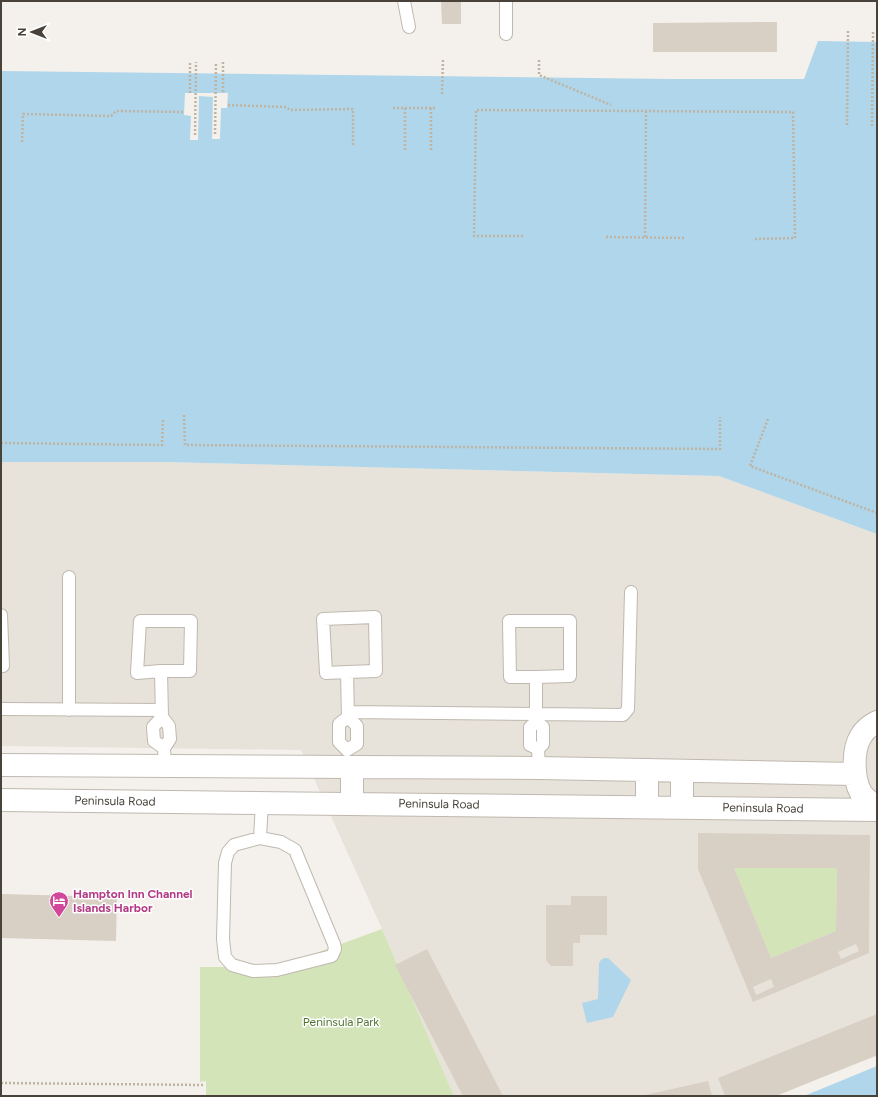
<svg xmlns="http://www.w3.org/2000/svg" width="878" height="1097" font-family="Figtree,sans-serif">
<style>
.residential{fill:#e8e3da}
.green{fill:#d4e4b9}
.water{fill:#afd6ea}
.pier{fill:#f4f1ec}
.building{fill:#d8cfc5;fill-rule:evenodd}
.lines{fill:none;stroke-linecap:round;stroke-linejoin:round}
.service-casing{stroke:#bfb8af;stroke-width:14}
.minor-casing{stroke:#bfb8af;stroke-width:24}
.path{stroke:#bfb3a2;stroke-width:2.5;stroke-dasharray:2 2;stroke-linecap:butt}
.service{stroke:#fff;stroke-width:12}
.minor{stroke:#fff;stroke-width:22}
.labels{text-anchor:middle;stroke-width:3;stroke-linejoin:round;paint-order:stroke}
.street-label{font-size:12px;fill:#48423a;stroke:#fff}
.hotel-label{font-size:12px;font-weight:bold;fill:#b23c85;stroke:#fff;text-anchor:start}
.park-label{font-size:12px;fill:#507532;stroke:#fff}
</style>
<rect width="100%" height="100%" fill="#f4f1ec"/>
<!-- residential -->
<path class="residential" d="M 1,462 L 164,462 L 719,476 L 877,534 L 877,1056 L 774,1096 L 454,1096 L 382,929 L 301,750 L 1,746 Z"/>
<!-- green -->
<path class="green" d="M 734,868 L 837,868 L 836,931 L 771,958 Z
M 382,929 L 454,1096 L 206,1096 L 206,1081 L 200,1082 L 200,967 L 278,967 Z"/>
<!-- water -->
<path class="water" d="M 818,41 L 877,42 L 877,534 L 719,476 L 164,462 L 1,462 L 1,71 L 671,79 L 804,79 Z
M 604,958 L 608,958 L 631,980 L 613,1017 L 587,1023 L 582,1003 L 598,999 L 599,963 L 601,960 Z
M 877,1066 L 877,1096 L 804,1096 Z"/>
<!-- pier -->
<path class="pier" d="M 185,93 L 228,93 L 227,108 L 221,108 L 220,139 L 212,139 L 213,97 L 199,96 L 198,140 L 190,140 L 191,116 L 184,115 Z"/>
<!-- building -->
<path class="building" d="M 441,1 L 461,1 L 461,24 L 442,24 Z
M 777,22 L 777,52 L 653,52 L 653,23 Z
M 698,833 L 870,835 L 869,953 L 753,1002 L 698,869 ZM 734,868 L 837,868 L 836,931 L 771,958 ZM 856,944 L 859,951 L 841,959 L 838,952 ZM 771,979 L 774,987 L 756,995 L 753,987 Z
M 1,894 L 117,897 L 116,941 L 1,938 Z
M 571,896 L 607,896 L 607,935 L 580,935 L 580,943 L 573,943 L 573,966 L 551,966 L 546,960 L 546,905 L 571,905 Z
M 427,949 L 503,1096 L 463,1096 L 395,965 Z
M 877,1014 L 877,1055 L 776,1096 L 725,1096 L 718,1078 Z
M 708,1081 L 712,1096 L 645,1096 L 645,1095 Z"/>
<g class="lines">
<!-- service casing -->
<g class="service-casing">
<path id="service" d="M 404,1 L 409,27
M 506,34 L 506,1
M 69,577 L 69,710
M 1,615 L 3,666 L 1,666
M 161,671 L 137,673 L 140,621 L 191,621 L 190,671 L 161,671 L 162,717
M 347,672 L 326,673 L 323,619 L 375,617 L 376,671 L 347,672 L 348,717
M 536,677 L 570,676 L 570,621 L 509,621 L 510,677 L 536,677 L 536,722
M 1,709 L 162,710
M 348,712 L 536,714 L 623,715 L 628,709 L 631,592
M 348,717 L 357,726 L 357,744 L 347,750 L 339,742 L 339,724 Z
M 164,748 L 154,741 L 153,727 L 162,717 L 169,726 L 170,739 L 164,748 L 165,767
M 538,749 L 530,745 L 530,727 L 536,722 L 543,727 L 543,744 L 538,749 L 539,768
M 260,838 L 281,842 L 295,850 L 334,944 L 335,949 L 332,956 L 277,970 L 253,971 L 232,965 L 225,957 L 223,939 L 225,863 L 228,852 L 234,845 Z
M 260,838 L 262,802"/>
</g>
<!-- minor casing -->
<g class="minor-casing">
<path id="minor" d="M 877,722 C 871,725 865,729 861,736 C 852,750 853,779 861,793 C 865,799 871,803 877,807
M 1,765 L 539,768 L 855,774
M 352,767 L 352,803
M 647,770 L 647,807
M 682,771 L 682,807
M 1,800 L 877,810"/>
</g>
<!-- path -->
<path class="path" d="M 539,60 L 539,75 L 611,105
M 223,62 L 223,93
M 190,93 L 190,62
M 442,94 L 443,59
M 228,105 L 286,107 L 290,110 L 353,109 L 353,146
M 393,108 L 436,108
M 405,108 L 405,152
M 431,108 L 431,152
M 847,125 L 848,31
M 872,126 L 873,32
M 215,134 L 216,62
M 195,135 L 196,62
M 22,142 L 23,114 L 111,116 L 116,111 L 184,112
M 523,236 L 474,236 L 476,110 L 793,112 L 795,238 L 754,239
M 606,237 L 686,238
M 645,237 L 646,111
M 184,415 L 185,445 L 720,449 L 720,417
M 768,419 L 750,466 L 877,513
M 1,443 L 162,445 L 163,418
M 1,1083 L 203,1085"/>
<!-- service -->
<use href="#service" class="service"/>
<!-- minor -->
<use href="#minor" class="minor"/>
</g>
<!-- icons -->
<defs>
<g id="hotel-pin" transform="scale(1)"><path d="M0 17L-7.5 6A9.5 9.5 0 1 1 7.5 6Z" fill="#d1479c" stroke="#fff"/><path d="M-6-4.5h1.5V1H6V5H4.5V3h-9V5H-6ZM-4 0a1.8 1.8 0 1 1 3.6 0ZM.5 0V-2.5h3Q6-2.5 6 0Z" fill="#fff"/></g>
</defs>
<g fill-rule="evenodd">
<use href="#hotel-pin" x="59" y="901"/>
</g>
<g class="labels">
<!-- street labels -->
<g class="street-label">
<text transform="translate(115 801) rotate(1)" y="4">Peninsula Road</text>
<text transform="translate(439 804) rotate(1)" y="4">Peninsula Road</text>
<text transform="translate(763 808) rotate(1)" y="4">Peninsula Road</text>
</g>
<!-- hotel labels -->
<g class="hotel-label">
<text x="73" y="898">Hampton Inn Channel<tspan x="73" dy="14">Islands Harbor</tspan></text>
</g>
<!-- park labels -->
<g class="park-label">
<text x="341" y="1026">Peninsula Park</text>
</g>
</g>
<!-- border -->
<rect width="878" height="1097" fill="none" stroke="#48423a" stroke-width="4"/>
<!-- north arrow -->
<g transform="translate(32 32) rotate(270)" stroke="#ffffff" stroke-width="3" paint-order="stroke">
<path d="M0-3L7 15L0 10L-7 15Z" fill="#48423a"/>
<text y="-6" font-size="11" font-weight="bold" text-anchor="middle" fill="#48423a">N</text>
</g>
</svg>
